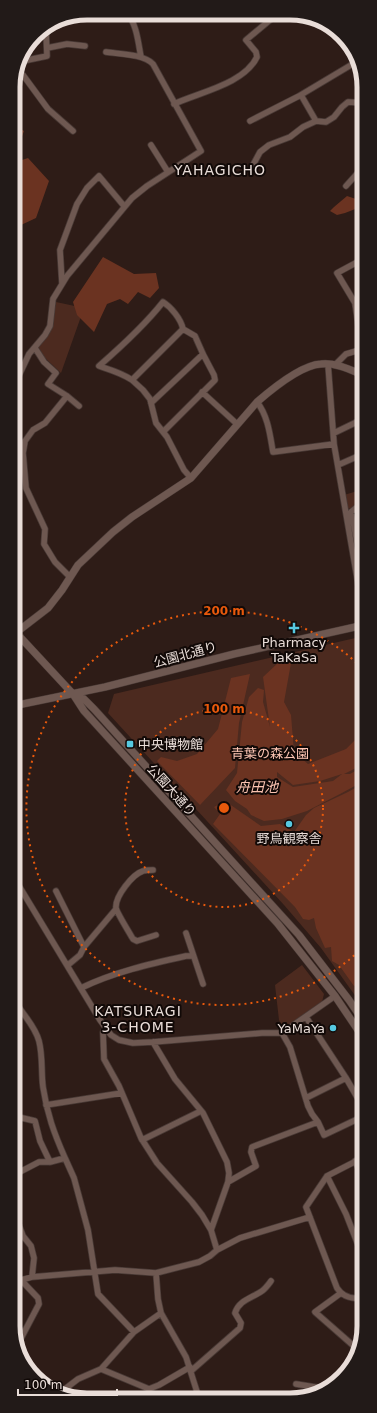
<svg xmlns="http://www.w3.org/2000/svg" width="377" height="1413" font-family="'DejaVu Sans','Noto Sans JP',sans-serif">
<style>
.green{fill:#4c2a1f}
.forest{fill:#6b3321;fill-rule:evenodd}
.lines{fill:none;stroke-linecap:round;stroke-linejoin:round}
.tertiary-tunnel{stroke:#4a3934;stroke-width:7;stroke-dasharray:7 3.5;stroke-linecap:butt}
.minor-casing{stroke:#493a36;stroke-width:7}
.tertiary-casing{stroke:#493a36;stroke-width:8}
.minor{stroke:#6e5851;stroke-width:5.5}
.tertiary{stroke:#6e5851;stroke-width:7}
.ring{fill:none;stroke:#e8590c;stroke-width:2;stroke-dasharray:2 4}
.poi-dot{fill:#56c9e1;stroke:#110907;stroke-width:1.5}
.labels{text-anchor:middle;stroke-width:4;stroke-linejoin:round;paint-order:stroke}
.poi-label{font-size:13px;fill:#e9ddd8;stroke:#110907}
.street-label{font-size:13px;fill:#e9ddd8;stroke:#110907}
.park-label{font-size:13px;fill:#fec6b4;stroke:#110907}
.neighbourhood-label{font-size:14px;letter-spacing:1px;fill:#e9ddd8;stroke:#110907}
.water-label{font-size:14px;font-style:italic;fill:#fac2b0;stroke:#110907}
.rim{fill:none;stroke:#e9ddd8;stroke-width:5}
.centre{fill:#e8590c;stroke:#110907;stroke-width:2}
.ring-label{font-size:12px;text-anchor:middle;font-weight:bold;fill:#e8590c;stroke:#110907;stroke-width:4;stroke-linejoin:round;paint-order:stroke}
</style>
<rect width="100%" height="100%" fill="#2e1c17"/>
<!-- green -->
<path class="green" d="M 56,302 L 84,308 L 61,373 L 44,357 L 38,346 L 53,318 Z
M 364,489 L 364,505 L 347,509 L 344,495 Z
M 364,636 L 364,1008 L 321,948 L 284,905 L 108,713 L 114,694 Z
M 302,965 L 324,994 L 322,1002 L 284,1029 L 279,1020 L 275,985 Z"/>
<!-- forest -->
<path class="forest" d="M 13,124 L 24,131 L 17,150 L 22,160 L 28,158 L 49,181 L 36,218 L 21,225 L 13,223 Z
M 363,195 L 363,206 L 345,213 L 337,215 L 330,211 L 334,207 L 347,196 L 359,200 Z
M 103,257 L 134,274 L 156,273 L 159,288 L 150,298 L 138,292 L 128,304 L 120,299 L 107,304 L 94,332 L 77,315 L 73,302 Z
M 279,662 L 291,663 L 284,702 L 291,715 L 294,752 L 308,764 L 346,749 L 357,738 L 364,736 L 364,764 L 344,774 L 350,774 L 364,766 L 364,781 L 340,794 L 307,811 L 282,819 L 264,821 L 251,815 L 247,809 L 235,801 L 226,790 L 237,773 L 242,722 L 249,697 L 258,688 L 264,690 L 263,702 L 270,727 L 263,677 ZM 277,772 L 293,785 L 320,781 L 342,774 L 333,781 L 293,787 L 277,777 Z
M 250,674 L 239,723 L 235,768 L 200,805 L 157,761 L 161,757 L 177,761 L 197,754 L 218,729 L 231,678 Z
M 364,783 L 364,981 L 354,986 L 339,965 L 332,961 L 331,947 L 325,948 L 316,928 L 314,918 L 309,920 L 303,919 L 295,907 L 213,824 L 220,814 L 214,807 L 225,801 L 261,826 L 280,824 L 294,832 L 306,815 L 314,808 L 348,792 Z"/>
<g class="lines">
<!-- tertiary-tunnel -->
<path class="tertiary-tunnel" d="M 13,625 L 21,637"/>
<!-- minor casing -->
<g class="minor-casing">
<path id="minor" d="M 127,13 C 137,25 138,42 141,57
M 47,48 L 67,44 L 85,46
M 23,61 L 47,56 L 46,31 L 39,32
M 18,72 L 23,75 L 48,109 L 73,131
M 301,95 L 316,121
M 174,104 C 200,92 244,84 257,57 L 256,52 L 246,40 L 276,15
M 250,121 L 299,96 L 356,62
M 151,145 L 168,172
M 253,165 L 260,152 L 269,145 L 290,137 L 303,127 L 316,121 L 326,122 L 334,117 L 342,107 L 348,102 L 363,103
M 346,186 L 363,167
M 62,283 L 60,250 L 77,204 L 87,188 L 99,176 L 124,206
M 13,316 L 15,317 L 18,321 L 13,331
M 35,348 L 44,362 L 56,373 L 48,384 L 67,396 L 79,406
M 362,350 L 355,303 L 337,273 L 363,259
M 328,364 L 334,444 L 364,618
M 335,365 L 346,354 L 363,349
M 132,380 L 183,329 C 181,319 171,307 163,302 C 144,326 122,346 99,366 C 111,370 122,373 132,380 L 143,390 L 150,399 L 156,423 L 167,437 L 184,470 L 191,478
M 13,388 L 29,354 L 45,335 L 50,326 L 53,299 L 67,276 L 132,198 L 147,186 L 201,151 L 153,64 C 144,54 119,54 106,52
M 202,392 L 237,424
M 67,396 L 45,423 L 33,430 L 25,441 L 23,453 L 26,488 L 45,529 L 44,544 L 55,562 L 70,577
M 257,402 C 268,416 270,435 273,452 L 334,444
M 151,403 L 203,354
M 163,432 L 215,380 L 214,375 L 203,354 L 195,336 L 183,329
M 334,433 L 363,419
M 338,465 L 363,454
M 364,507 L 356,508 L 351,512 L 364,577
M 153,870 C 150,870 146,870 143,871 C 133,874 115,896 116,908 C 117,913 129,932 133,939 L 137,941 L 156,935
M 13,876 L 100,1020 L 111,1035 L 119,1040 L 133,1043 L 153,1042 L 262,1033 L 282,1033 L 335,996
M 56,891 L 84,947
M 186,933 L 203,984
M 68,965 L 80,955 L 84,947 L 116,909
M 81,988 C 114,972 150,964 186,956 L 193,956
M 14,999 C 21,1013 35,1025 39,1041 C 43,1057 41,1072 43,1087 C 47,1114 54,1133 65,1158 L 50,1162 L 39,1162 L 14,1175
M 306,1017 L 346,1078 L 364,1109
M 107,1030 L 103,1032 L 104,1059 L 119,1086 L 141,1138 L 157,1163 L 192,1202 L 202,1215 L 211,1230 L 217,1250
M 282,1033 L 290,1047 L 308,1106 L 312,1114 L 318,1122 L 324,1135 L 364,1116
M 153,1042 L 175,1079 L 203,1113 L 227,1162 L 229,1173 L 228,1182 L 211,1230
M 306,1098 L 346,1078
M 46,1105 L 122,1093
M 14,1116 L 35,1121 L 40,1141 L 50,1162
M 142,1140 L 201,1111
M 364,1157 L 327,1176 L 306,1207 L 337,1288 C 343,1297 353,1300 364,1297
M 65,1158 L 74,1178 L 88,1230 L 98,1294 L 134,1332
M 355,1161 L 364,1180
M 327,1176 L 346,1214 L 364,1260
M 228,1182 L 256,1166 L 251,1152 L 252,1147 L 318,1122
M 14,1212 L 23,1236 L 31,1246 L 34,1258 L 32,1277
M 156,1273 L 158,1299 L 161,1313 L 186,1357 L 198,1395 L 201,1399
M 14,1282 L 32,1277 L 115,1270 L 156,1273 L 199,1262 L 210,1256 L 217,1250 L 240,1238 L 310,1217
M 341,1293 L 315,1312 L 356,1348
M 18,1344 L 39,1304 L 38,1298 L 21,1280
M 101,1369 L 134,1332 L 161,1313
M 191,1371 L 240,1328 L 241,1323 L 235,1313 C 239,1300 252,1298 262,1291 C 266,1288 268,1285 271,1281
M 296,1384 L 321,1388
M 61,1392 L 78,1379 L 101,1369 L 149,1389 L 159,1385 L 190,1367"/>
</g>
<!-- tertiary casing -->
<g class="tertiary-casing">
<path id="tertiary" d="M 13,635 L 48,608 L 62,590 L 78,565 L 113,532 L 132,517 L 191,478 L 257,402 C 272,389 302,365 321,364 C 335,362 351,370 363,375
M 21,638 L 73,694 L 84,711 L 278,924 L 335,996 L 364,1039
M 73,694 L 84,699 L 94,709 L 299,935 L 349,1000 L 364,1022
M 13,706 L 105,687 L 234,654 L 364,625"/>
</g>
<!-- minor -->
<use href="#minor" class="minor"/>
<!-- tertiary -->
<use href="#tertiary" class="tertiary"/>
</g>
<!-- distance rings -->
<g class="ring">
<circle cx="224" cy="808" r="99"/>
<path d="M363 947A197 197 0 1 1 363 669"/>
</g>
<!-- markers -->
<g class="poi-dot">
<path d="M292 622h4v4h4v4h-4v4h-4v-4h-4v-4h4z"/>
<rect x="126" y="740" width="8" height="8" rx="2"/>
<circle cx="289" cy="824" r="4"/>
<circle cx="333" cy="1028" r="4"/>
</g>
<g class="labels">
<!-- poi labels -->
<g class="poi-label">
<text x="294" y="647">Pharmacy<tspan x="294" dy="15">TaKaSa</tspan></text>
<text x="138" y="749" text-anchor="start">中央博物館</text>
<text x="289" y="843">野鳥観察舎</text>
<text x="325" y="1033" text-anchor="end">YaMaYa</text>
</g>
<!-- street labels -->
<g class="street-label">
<text transform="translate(185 654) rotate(-15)" y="5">公園北通り</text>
<text transform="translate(172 790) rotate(48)" y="5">公園大通り</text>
</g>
<!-- park labels -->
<g class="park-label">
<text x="270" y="758">青葉の森公園</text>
</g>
<!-- neighbourhood labels -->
<g class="neighbourhood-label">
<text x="220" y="175">YAHAGICHO</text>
<text x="138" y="1016">KATSURAGI<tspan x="138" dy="16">3-CHOME</tspan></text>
</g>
<!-- water labels -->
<g class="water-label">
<text x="257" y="792">舟田池</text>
</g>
</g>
<!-- crop -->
<path d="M0 0H377V1413H0ZM87 20H290A67 67 0 0 1 357 87V1326A67 67 0 0 1 290 1393H87A67 67 0 0 1 20 1326V87A67 67 0 0 1 87 20Z" fill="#221a18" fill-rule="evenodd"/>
<path class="rim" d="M87 20H290A67 67 0 0 1 357 87V1326A67 67 0 0 1 290 1393H87A67 67 0 0 1 20 1326V87A67 67 0 0 1 87 20Z"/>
<circle cx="224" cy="808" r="6" class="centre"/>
<g class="ring-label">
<text x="224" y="615">200 m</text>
<text x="224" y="713">100 m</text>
</g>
<!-- scale -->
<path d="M18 1389v6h99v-6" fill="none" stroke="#e9ddd8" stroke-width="2"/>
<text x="24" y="1389" font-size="12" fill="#e9ddd8" stroke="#110907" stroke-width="3" paint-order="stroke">100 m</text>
</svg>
